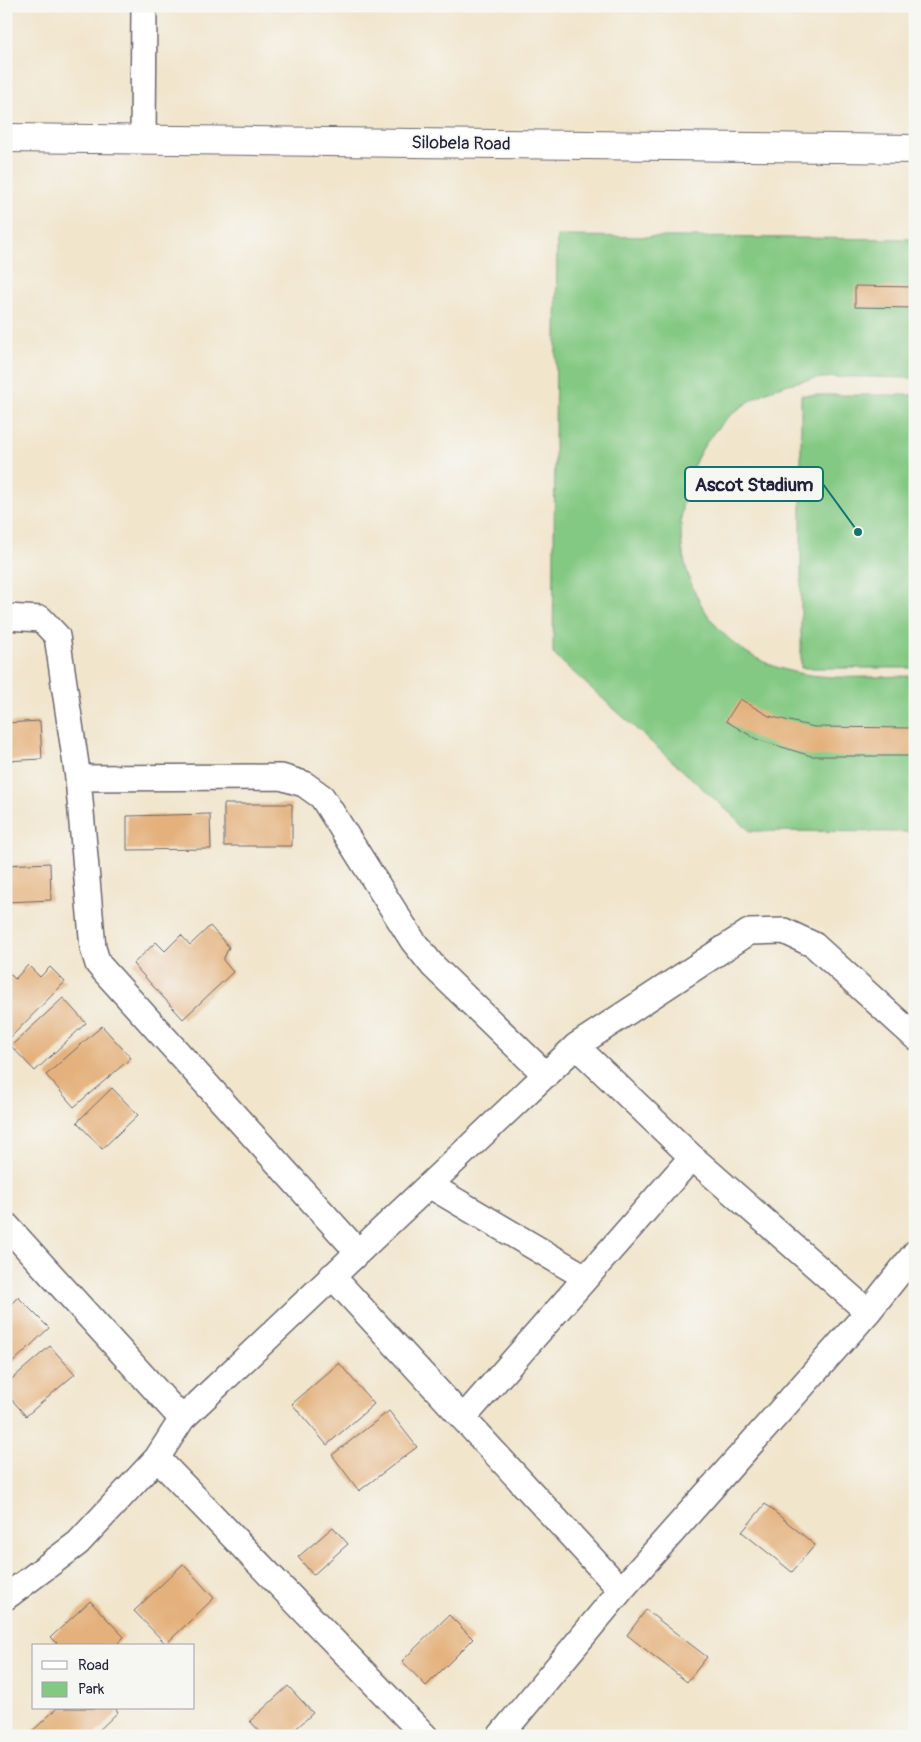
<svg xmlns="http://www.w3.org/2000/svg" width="921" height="1742" font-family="Pangolin,sans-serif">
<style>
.green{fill:#84c983;stroke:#53765f}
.building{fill:#e4b17c}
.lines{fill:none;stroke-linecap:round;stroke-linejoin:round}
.minor-casing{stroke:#6a666e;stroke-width:28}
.tertiary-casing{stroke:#6a666e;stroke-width:30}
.minor{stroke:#fff;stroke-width:25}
.tertiary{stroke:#fff;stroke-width:28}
.labels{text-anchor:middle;stroke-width:4;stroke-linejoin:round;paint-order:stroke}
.street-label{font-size:18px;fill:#22223b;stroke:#f6f6f2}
.leader{fill:none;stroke:#0f766e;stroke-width:2}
.callout-dot{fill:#0f766e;stroke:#f6f6f2;stroke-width:2}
.callout{fill:#f6f6f2;stroke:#0f766e;stroke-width:2}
.callout-label{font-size:19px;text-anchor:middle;font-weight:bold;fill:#22223b}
</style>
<rect width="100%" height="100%" fill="#f6f6f2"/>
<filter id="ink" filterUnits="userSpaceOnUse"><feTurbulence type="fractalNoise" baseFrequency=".02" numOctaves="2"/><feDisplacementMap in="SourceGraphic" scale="10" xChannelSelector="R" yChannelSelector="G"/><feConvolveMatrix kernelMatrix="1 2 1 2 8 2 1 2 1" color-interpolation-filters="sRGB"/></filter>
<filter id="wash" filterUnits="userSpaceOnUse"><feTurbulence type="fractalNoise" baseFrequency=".0096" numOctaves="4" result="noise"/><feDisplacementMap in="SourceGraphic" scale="20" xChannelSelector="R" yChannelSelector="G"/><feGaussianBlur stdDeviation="1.12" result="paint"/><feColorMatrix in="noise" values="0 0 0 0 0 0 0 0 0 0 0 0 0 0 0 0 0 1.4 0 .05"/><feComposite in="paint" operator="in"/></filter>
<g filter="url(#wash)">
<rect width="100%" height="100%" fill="#f1e5cc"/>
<!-- green -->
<path class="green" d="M 557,236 L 915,239 L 915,378 C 863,378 806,370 759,396 C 646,455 658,627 779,668 C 821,682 871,676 915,676 L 915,832 L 750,831 L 553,654 Z
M 801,395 L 915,395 L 915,668 L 801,668 Z"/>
<g id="blocks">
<!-- building -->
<path class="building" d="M 855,286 L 915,287 L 915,308 L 855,307 Z
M 740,699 L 769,716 L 814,727 L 915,728 L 915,756 L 811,756 L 756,739 L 726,721 Z
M 40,721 L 42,759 L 6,761 L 6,723 Z
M 224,804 L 292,804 L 292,846 L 224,846 Z
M 210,814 L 211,849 L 127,850 L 127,816 Z
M 50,863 L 51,900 L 6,902 L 6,865 Z
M 210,926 L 229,947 L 223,960 L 233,972 L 183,1019 L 133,964 L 156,942 L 165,951 L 181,935 L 190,945 Z
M 28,965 L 40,977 L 50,967 L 65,982 L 6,1042 L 6,970 L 15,979 Z
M 63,998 L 86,1023 L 35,1071 L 11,1046 Z
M 102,1026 L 131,1058 L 74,1107 L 46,1075 Z
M 112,1088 L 138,1115 L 102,1149 L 77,1122 Z
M 18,1297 L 49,1328 L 6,1369 L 6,1309 Z
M 50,1346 L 75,1374 L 26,1416 L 6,1393 L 6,1384 Z
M 339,1363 L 374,1404 L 327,1445 L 292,1404 Z
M 389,1411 L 417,1447 L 359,1491 L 332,1455 Z
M 765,1504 L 815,1545 L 792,1572 L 742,1532 Z
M 333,1527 L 348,1544 L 313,1575 L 298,1557 Z
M 183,1564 L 214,1598 L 166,1644 L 134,1611 Z
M 90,1601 L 124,1637 L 115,1646 L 60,1646 L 51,1637 Z
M 646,1610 L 707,1657 L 687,1682 L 627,1635 Z
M 449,1615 L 473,1639 L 426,1686 L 402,1661 Z
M 288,1686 L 313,1713 L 288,1736 L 264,1736 L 250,1721 Z
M 57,1708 L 115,1708 L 118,1712 L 93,1736 L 27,1736 Z"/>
</g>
</g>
<g filter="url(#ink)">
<use href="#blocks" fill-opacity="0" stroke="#6a666e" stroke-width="1"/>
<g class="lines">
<!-- minor casing -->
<g class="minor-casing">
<path id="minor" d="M 143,139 L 144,6
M 6,617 L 41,619 L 57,636 L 78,778 L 93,948 L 98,964 L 358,1252
M 78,778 L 281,777 L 304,784 L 322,797 L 413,941 L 433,966 L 546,1075
M 576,1046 L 692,1157 L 868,1312
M 429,1185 L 585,1277
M 6,1225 L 182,1419
M 332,1276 L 621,1590
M 464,1417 L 692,1157
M 157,1458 L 425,1736
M 6,1597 L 78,1543 L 157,1458 L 182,1419 L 576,1046 L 749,932 L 784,931 L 814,945 L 915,1037
M 500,1736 L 621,1590 L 868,1312 L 915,1253"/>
</g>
<!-- tertiary casing -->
<g class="tertiary-casing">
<path id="tertiary" d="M 6,138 L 915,149"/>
</g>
<!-- minor -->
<use href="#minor" class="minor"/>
<!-- tertiary -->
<use href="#tertiary" class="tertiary"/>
</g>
</g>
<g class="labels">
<!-- street labels -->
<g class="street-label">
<text transform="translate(461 143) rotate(1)" y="6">Silobela Road</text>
</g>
</g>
<!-- callouts -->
<path class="leader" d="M858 532L823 484"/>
<circle class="callout-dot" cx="858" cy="532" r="5"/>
<rect class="callout" x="685" y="467" width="138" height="34" rx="5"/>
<g class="callout-label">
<text x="754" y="491">Ascot Stadium</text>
</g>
<!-- margin -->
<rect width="921" height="1742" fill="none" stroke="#f6f6f2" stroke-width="25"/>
<!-- legend -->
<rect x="32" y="1644" width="162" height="65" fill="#f6f6f2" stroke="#a1a1a9"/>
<rect x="42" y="1661" width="25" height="8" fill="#ffffff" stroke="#a1a1a9"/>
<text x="78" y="1670" font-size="15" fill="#22223b">Road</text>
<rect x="42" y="1682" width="25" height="15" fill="#84c983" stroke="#a1a1a9"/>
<text x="78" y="1694" font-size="15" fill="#22223b">Park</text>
</svg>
